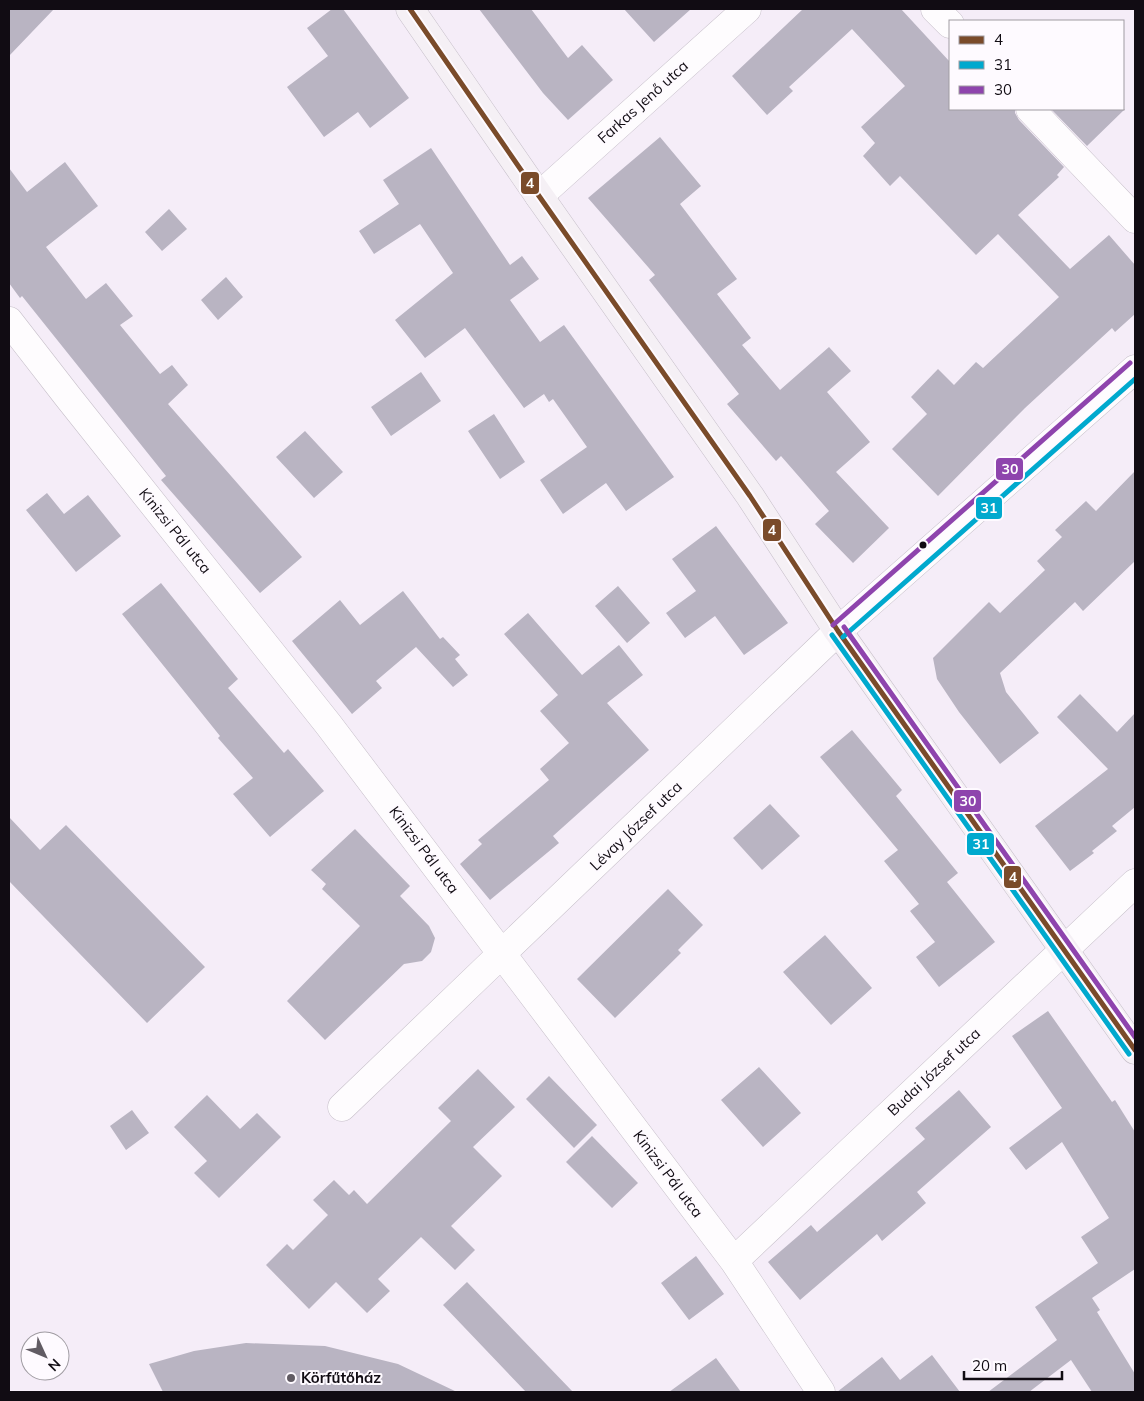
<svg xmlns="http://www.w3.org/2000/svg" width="1144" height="1401" font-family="Mulish,sans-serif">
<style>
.building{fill:#b9b4c2}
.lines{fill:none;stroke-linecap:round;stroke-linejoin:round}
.street-casing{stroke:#c6bfc9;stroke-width:29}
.secondary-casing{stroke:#c6bfc9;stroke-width:29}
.street{stroke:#fefcfe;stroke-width:28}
.secondary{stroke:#f5f0f5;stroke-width:28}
.bus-1-casing{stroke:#fefaff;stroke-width:9}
.bus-2-casing{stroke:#fefaff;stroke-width:9}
.bus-3-casing{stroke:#fefaff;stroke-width:9}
.bus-1{stroke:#7a4b2a;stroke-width:5}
.bus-2{stroke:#00a9ce;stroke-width:5}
.bus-3{stroke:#8e44ad;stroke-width:5}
.bus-dot{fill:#110c13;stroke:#fefaff;stroke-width:2}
.poi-dot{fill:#615b63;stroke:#fefaff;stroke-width:2}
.labels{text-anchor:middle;stroke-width:4;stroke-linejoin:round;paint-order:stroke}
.street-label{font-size:15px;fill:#110c13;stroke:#fefaff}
.poi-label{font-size:15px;font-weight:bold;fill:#110c13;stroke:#fefaff;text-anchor:start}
.line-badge{stroke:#fefaff;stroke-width:2}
.badge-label{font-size:14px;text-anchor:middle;font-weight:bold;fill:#fff}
</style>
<rect width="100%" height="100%" fill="#f5edf8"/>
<!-- building -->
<path class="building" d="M 9,9 L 54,9 L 9,56 Z
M 332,9 L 343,9 L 409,98 L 370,128 L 358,112 L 324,137 L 287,87 L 328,56 L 307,28 Z
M 479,9 L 531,9 L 568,58 L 582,45 L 613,80 L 568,120 L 543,93 Z
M 624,9 L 691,9 L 654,42 Z
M 803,9 L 901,9 L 950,62 L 950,109 L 1015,109 L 1015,113 L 1019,120 L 1064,167 L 1057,175 L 1059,177 L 1018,215 L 1070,269 L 1109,235 L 1135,265 L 1135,314 L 1115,332 L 1112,328 L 1025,408 L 938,496 L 892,449 L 927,414 L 911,397 L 938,369 L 954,385 L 976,362 L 983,368 L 1059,297 L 998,234 L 976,255 L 900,176 L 890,186 L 863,156 L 875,143 L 861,127 L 905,86 L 852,29 L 789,87 L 793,91 L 767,115 L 732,76 Z
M 1051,109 L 1125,109 L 1087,146 Z
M 660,137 L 701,186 L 680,204 L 737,279 L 717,294 L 751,338 L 742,345 L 780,390 L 829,347 L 851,371 L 827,392 L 870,442 L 836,472 L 889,528 L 853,563 L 815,524 L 829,511 L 781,456 L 776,461 L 727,404 L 739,394 L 649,280 L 655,275 L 588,198 Z
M 431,148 L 510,265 L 522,256 L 539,279 L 510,300 L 540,342 L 564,325 L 674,477 L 626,511 L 606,483 L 563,514 L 540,480 L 587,447 L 553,399 L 549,402 L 544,394 L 524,408 L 465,328 L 425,358 L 395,320 L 453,273 L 420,224 L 374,254 L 359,231 L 399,204 L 383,180 Z
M 65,162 L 98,206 L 46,247 L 86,299 L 106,283 L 133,316 L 120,325 L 160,374 L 172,365 L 188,385 L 168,404 L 302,557 L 260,593 L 161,480 L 166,476 L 22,296 L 20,298 L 9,283 L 9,168 L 27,192 Z
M 169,209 L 187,229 L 162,251 L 145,232 Z
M 226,277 L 243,297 L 218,320 L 201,300 Z
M 421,372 L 441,401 L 391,436 L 371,407 Z
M 494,414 L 525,462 L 500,479 L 468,431 Z
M 305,431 L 343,472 L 314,498 L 276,457 Z
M 1135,471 L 1135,561 L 1083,611 L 1075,602 L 1000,673 L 1006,692 L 1039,733 L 1000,764 L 959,712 L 937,679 L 933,658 L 989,602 L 1000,613 L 1045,570 L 1037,561 L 1062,537 L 1055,530 L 1086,501 L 1096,511 Z
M 47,493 L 64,514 L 88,495 L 121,536 L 76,572 L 26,510 Z
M 716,526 L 788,623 L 744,655 L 715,616 L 685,638 L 666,613 L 696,591 L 672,559 Z
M 161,583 L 238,679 L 228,688 L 284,753 L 288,749 L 324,791 L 270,837 L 233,794 L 253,778 L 218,738 L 220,736 L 122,614 Z
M 618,586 L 650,623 L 627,643 L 595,606 Z
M 403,591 L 440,639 L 443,637 L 460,655 L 455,659 L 468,675 L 453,687 L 416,647 L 376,681 L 382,688 L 352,714 L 292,641 L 340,600 L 360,625 Z
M 528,613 L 582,675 L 619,645 L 643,675 L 607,703 L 649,750 L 553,836 L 559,843 L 490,900 L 460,864 L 482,844 L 478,840 L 549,780 L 540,769 L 569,743 L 540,711 L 558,695 L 504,634 Z
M 1080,694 L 1117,732 L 1135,713 L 1135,807 L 1112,826 L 1117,831 L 1092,851 L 1094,853 L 1070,871 L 1035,826 L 1108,769 L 1057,717 Z
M 852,730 L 902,790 L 896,796 L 958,873 L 947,882 L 995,942 L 939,987 L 916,957 L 935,942 L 910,911 L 919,904 L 884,861 L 898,850 L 820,757 Z
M 770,804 L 800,836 L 762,870 L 733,838 Z
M 9,817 L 40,850 L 66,825 L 205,967 L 147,1023 L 9,881 Z
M 355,829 L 410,886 L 400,896 L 429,926 L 435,938 L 431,952 L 422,961 L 404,964 L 325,1040 L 287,1001 L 360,926 L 322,889 L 326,884 L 311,870 Z
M 668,889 L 703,925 L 678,950 L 681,953 L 615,1018 L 577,979 Z
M 825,935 L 872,988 L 831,1025 L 783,972 Z
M 1048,1011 L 1112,1102 L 1115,1100 L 1135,1132 L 1135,1269 L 1092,1298 L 1100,1310 L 1097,1312 L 1135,1374 L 1135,1392 L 1092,1392 L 1071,1360 L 1029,1392 L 988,1392 L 1057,1340 L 1035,1307 L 1098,1263 L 1081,1237 L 1109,1218 L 1062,1142 L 1026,1170 L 1009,1148 L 1062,1108 L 1012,1036 Z
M 759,1067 L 801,1113 L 763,1147 L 721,1100 Z
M 478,1069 L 515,1107 L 473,1147 L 502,1176 L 451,1226 L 475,1250 L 455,1270 L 421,1237 L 378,1279 L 390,1291 L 367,1313 L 336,1282 L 309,1309 L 266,1265 L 287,1244 L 293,1250 L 328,1215 L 313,1200 L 334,1180 L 349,1195 L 354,1190 L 367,1204 L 451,1121 L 438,1108 Z
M 549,1076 L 597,1125 L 574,1148 L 526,1099 Z
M 959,1090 L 991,1127 L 917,1192 L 926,1203 L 882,1241 L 877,1234 L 800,1300 L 768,1262 L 811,1225 L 817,1232 L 925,1139 L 915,1128 Z
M 207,1095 L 240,1129 L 257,1113 L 281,1137 L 219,1198 L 194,1173 L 207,1161 L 174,1127 Z
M 132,1110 L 149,1133 L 126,1150 L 110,1126 Z
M 592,1136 L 638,1183 L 612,1208 L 566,1162 Z
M 696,1256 L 724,1294 L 689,1320 L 661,1283 Z
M 467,1282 L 573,1392 L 526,1392 L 443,1305 Z
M 246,1343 L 325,1346 L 398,1364 L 457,1392 L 163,1392 L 149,1364 L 194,1351 Z
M 932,1355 L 960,1392 L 837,1392 L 882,1357 L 900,1380 Z
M 716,1358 L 741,1392 L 669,1392 Z"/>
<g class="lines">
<!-- street casing -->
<g class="street-casing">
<path id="street" d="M 935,9 L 950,24
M 1030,109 L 1135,219
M 539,196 L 747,9
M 9,321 L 68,397 L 328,724 L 734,1261 L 821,1392
M 342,1107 L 838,631 L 1135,369
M 734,1261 L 1135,883"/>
</g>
<!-- secondary casing -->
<g class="secondary-casing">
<path id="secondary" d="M 410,9 L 539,196 L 750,496 L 838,631 L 1135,1050"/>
</g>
<!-- street -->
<use href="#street" class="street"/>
<!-- secondary -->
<use href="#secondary" class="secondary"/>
<!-- bus-1 casing -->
<g class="bus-1-casing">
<path id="bus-1" d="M 410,9 L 539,196 L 750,496 L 838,631 L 1135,1050"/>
</g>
<!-- bus-2 casing -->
<g class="bus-2-casing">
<path id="bus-2" d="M 832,635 L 1129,1054
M 843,637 L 1135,379"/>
</g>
<!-- bus-3 casing -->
<g class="bus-3-casing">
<path id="bus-3" d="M 833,625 L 1130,363
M 844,627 L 1135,1037"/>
</g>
<!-- bus-1 -->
<use href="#bus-1" class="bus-1"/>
<!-- bus-2 -->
<use href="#bus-2" class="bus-2"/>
<!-- bus-3 -->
<use href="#bus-3" class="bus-3"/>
</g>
<!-- markers -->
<circle class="bus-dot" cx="923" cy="545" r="4.5"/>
<circle class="poi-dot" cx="291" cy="1378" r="5"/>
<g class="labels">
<!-- street labels -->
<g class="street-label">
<text transform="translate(643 102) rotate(-42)" y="5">Farkas Jenő utca</text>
<text transform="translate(175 531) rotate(51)" y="5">Kinizsi Pál utca</text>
<text transform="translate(636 826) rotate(-44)" y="5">Lévay József utca</text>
<text transform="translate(424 850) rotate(53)" y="5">Kinizsi Pál utca</text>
<text transform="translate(934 1072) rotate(-43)" y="5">Budai József utca</text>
<text transform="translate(668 1174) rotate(53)" y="5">Kinizsi Pál utca</text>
</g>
<!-- poi labels -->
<g class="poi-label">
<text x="301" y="1383">Körfűtőház</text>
</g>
</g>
<g class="line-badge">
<rect x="520" y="171" width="20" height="24" rx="5" fill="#7a4b2a"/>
<rect x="995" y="457" width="29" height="24" rx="5" fill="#8e44ad"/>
<rect x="975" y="496" width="28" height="24" rx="5" fill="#00a9ce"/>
<rect x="762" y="518" width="20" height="24" rx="5" fill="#7a4b2a"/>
<rect x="953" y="789" width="29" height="24" rx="5" fill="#8e44ad"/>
<rect x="966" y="832" width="29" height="24" rx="5" fill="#00a9ce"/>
<rect x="1003" y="865" width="19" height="24" rx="5" fill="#7a4b2a"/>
</g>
<g class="badge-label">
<text x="530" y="188">4</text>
<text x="1010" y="474">30</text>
<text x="989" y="513">31</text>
<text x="772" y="535">4</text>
<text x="968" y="806">30</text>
<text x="981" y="849">31</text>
<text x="1013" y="882">4</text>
</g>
<!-- border -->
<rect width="1144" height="1401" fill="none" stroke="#110c13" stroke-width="20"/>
<!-- legend -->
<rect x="949" y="20" width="175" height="90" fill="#fefaff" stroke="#9f9ba1"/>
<rect x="959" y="36" width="25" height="8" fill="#7a4b2a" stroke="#9f9ba1"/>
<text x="994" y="45" font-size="15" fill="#110c13">4</text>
<rect x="959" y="61" width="25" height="8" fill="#00a9ce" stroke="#9f9ba1"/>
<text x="994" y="70" font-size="15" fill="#110c13">31</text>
<rect x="959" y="86" width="25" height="8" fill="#8e44ad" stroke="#9f9ba1"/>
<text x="994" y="95" font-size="15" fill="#110c13">30</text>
<!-- north arrow -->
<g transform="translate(45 1356) rotate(134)"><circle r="24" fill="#fefaff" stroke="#9f9ba1"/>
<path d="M0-4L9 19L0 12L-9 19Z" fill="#615b63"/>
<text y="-8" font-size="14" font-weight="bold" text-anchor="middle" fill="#110c13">N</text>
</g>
<!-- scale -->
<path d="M964 1371v8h98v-8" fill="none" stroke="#110c13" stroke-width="2.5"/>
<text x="972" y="1371" font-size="15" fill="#110c13" stroke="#fefaff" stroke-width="4" paint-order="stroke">20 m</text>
</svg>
